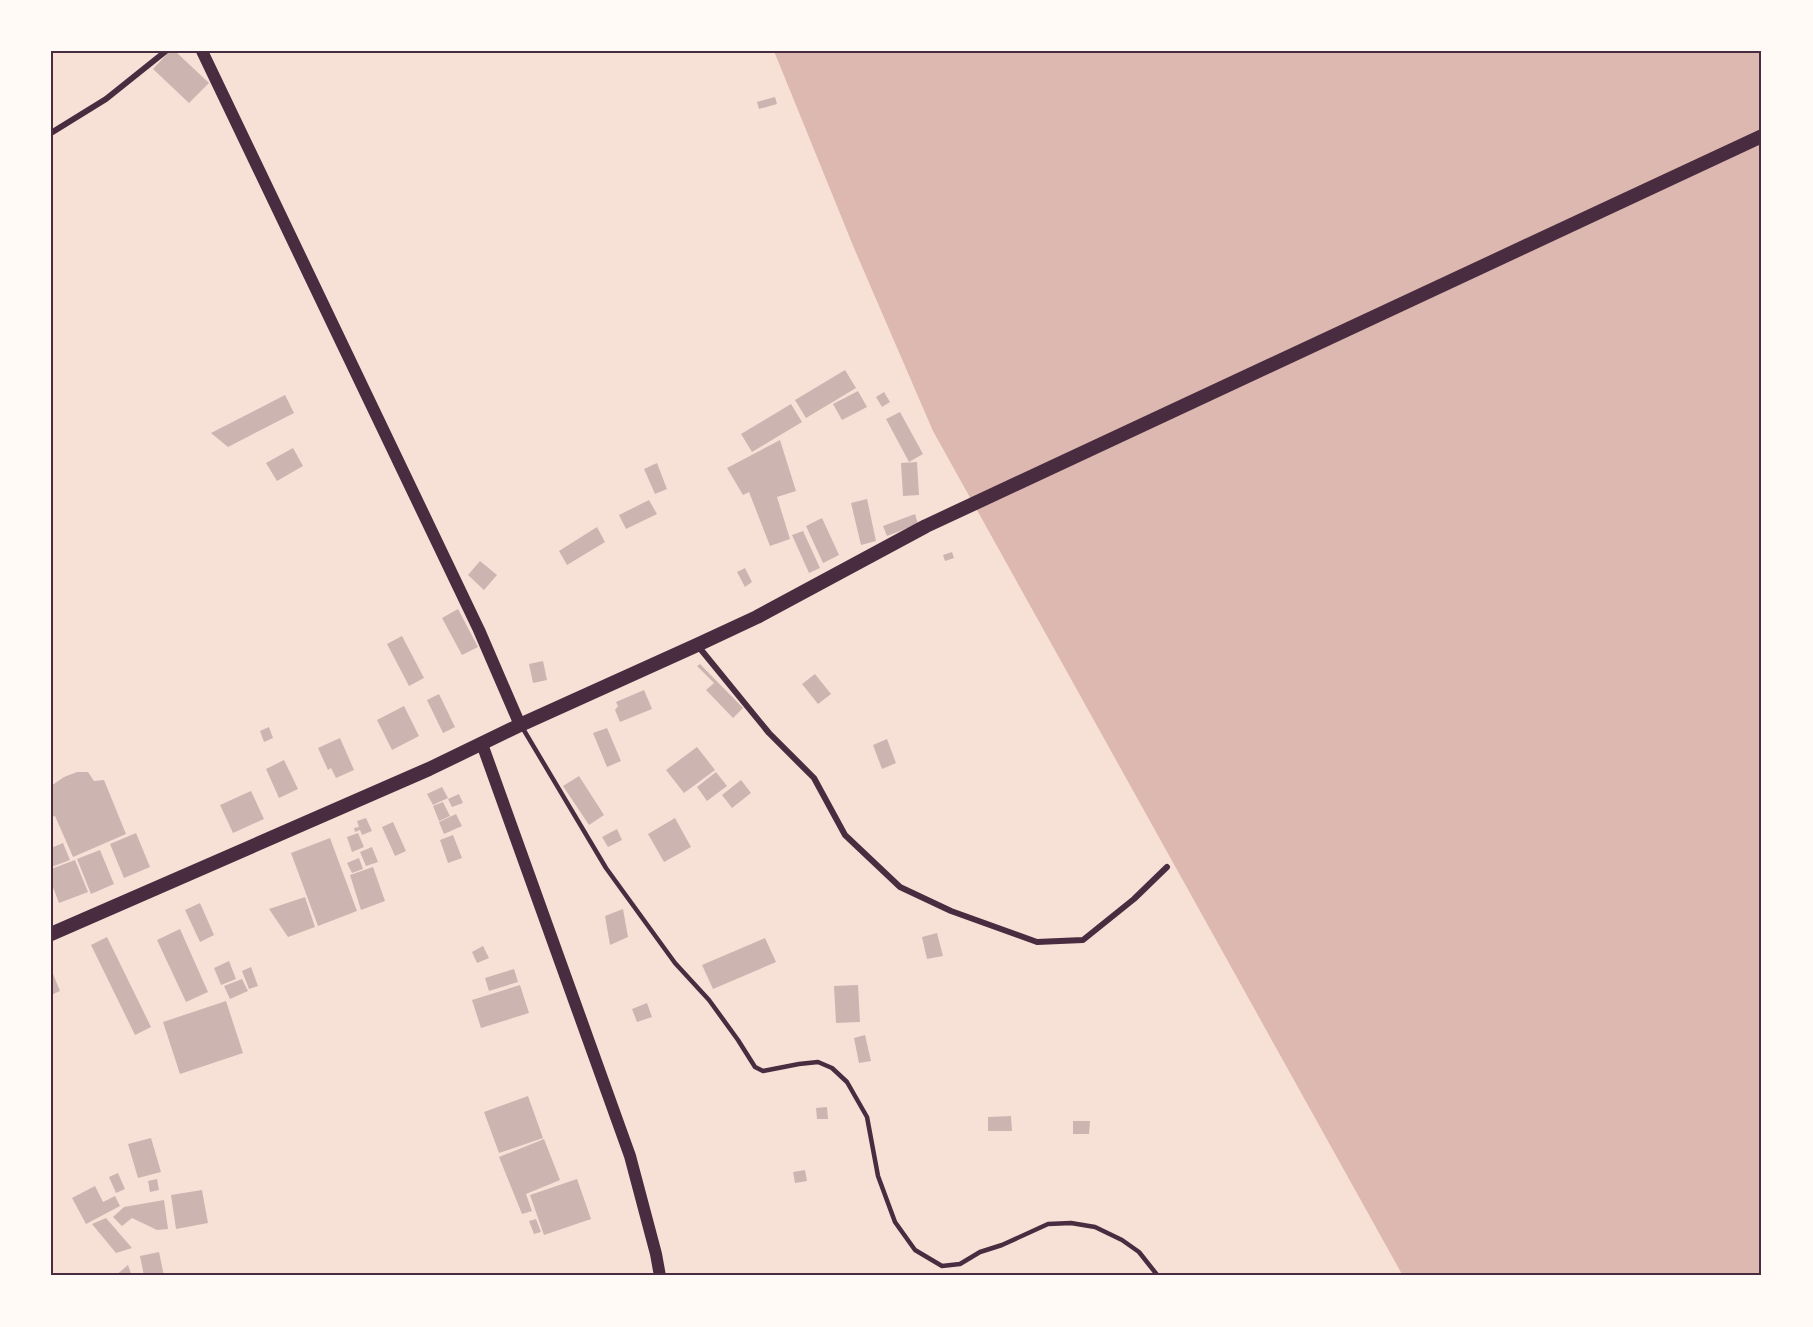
<svg xmlns="http://www.w3.org/2000/svg" width="1813" height="1327" font-family="Helvetica,sans-serif">
<style>
.water{fill:#dcb8b0}
.building{fill:#ccb4b1}
.lines{fill:none;stroke-linecap:round;stroke-linejoin:round}
.service{stroke:#4a2c40;stroke-width:4.5}
.minor{stroke:#4a2c40;stroke-width:6}
.secondary{stroke:#4a2c40;stroke-width:12}
.primary{stroke:#4a2c40;stroke-width:14}
.neatline{fill:none;stroke:#4a2c40;stroke-width:2}
</style>
<rect width="100%" height="100%" fill="#f7e1d7"/>
<!-- water -->
<path class="water" d="M 774,51 L 1762,51 L 1762,1276 L 1403,1276 L 933,431 L 854,248 Z"/>
<!-- building -->
<path class="building" d="M 170,51 L 175,51 L 209,83 L 189,103 L 153,69 Z
M 775,97 L 777,104 L 759,109 L 757,102 Z
M 845,370 L 856,388 L 806,418 L 795,400 Z
M 858,391 L 867,407 L 842,420 L 833,404 Z
M 884,392 L 890,402 L 882,407 L 876,397 Z
M 285,395 L 294,413 L 228,447 L 211,433 Z
M 791,404 L 802,422 L 752,452 L 741,434 Z
M 900,412 L 923,454 L 909,462 L 886,419 Z
M 780,440 L 796,491 L 777,497 L 790,539 L 770,546 L 749,492 L 743,495 L 727,468 Z
M 293,448 L 303,466 L 277,481 L 266,463 Z
M 917,462 L 919,495 L 903,496 L 901,463 Z
M 657,463 L 667,489 L 655,494 L 644,469 Z
M 867,499 L 876,541 L 861,545 L 851,503 Z
M 649,500 L 657,514 L 626,529 L 619,515 Z
M 915,514 L 918,524 L 887,536 L 883,526 Z
M 822,518 L 839,555 L 823,563 L 806,526 Z
M 597,527 L 605,542 L 567,565 L 559,551 Z
M 803,531 L 820,568 L 809,573 L 792,535 Z
M 952,552 L 954,558 L 945,561 L 943,555 Z
M 480,561 L 497,575 L 484,590 L 468,575 Z
M 745,568 L 752,582 L 745,587 L 737,572 Z
M 458,609 L 478,647 L 462,655 L 442,618 Z
M 402,636 L 424,678 L 409,686 L 387,644 Z
M 543,661 L 547,680 L 533,683 L 529,664 Z
M 700,664 L 743,708 L 733,718 L 706,690 L 714,683 L 697,666 Z
M 815,674 L 831,694 L 818,704 L 802,684 Z
M 644,690 L 652,709 L 620,722 L 615,710 L 618,706 L 616,702 Z
M 439,694 L 455,727 L 443,733 L 427,700 Z
M 404,706 L 419,736 L 392,750 L 377,720 Z
M 269,727 L 273,738 L 264,742 L 260,731 Z
M 607,728 L 621,761 L 607,767 L 593,733 Z
M 340,738 L 354,770 L 336,778 L 331,768 L 328,770 L 318,748 Z
M 887,739 L 896,763 L 882,769 L 873,745 Z
M 697,747 L 715,770 L 684,793 L 666,770 Z
M 284,760 L 298,789 L 279,798 L 266,769 Z
M 77,772 L 88,772 L 94,781 L 104,780 L 126,834 L 73,857 L 55,816 L 51,817 L 51,786 L 64,777 Z
M 716,772 L 727,786 L 707,801 L 697,787 Z
M 579,776 L 604,815 L 589,825 L 563,786 Z
M 741,780 L 751,793 L 732,808 L 722,795 Z
M 442,787 L 448,798 L 433,805 L 427,794 Z
M 251,791 L 264,819 L 233,833 L 220,805 Z
M 459,794 L 463,803 L 452,807 L 448,799 Z
M 443,802 L 450,816 L 439,821 L 433,806 Z
M 456,814 L 462,826 L 444,834 L 439,822 Z
M 366,818 L 372,831 L 362,835 L 360,830 L 355,832 L 354,828 L 359,827 L 357,821 Z
M 675,818 L 691,847 L 664,862 L 648,834 Z
M 393,822 L 406,851 L 395,856 L 382,827 Z
M 617,829 L 622,840 L 608,847 L 602,837 Z
M 136,833 L 150,867 L 124,878 L 110,844 Z
M 358,833 L 364,847 L 352,852 L 347,837 Z
M 453,835 L 462,858 L 448,863 L 440,840 Z
M 330,838 L 357,911 L 318,926 L 291,853 Z
M 63,843 L 70,860 L 51,867 L 51,848 Z
M 372,847 L 378,862 L 366,866 L 360,852 Z
M 100,850 L 114,884 L 91,894 L 77,859 Z
M 359,858 L 363,869 L 352,873 L 347,863 Z
M 75,860 L 88,892 L 59,903 L 51,882 L 51,869 Z
M 373,867 L 385,901 L 361,910 L 350,875 Z
M 305,897 L 315,927 L 288,937 L 269,909 Z
M 200,903 L 214,935 L 200,942 L 185,910 Z
M 623,909 L 628,937 L 610,945 L 605,916 Z
M 180,929 L 208,992 L 186,1002 L 157,940 Z
M 937,933 L 943,956 L 927,959 L 922,937 Z
M 107,937 L 151,1027 L 135,1035 L 91,945 Z
M 765,938 L 776,962 L 713,989 L 702,965 Z
M 483,946 L 489,958 L 477,963 L 472,952 Z
M 229,961 L 236,979 L 221,985 L 214,968 Z
M 251,967 L 258,986 L 249,989 L 242,971 Z
M 51,969 L 60,991 L 51,995 Z
M 514,969 L 518,982 L 489,991 L 485,978 Z
M 242,979 L 248,991 L 230,999 L 224,986 Z
M 520,985 L 529,1013 L 481,1028 L 472,1000 Z
M 858,985 L 860,1022 L 836,1023 L 834,986 Z
M 226,1001 L 243,1053 L 180,1074 L 163,1022 Z
M 647,1003 L 652,1017 L 637,1022 L 632,1009 Z
M 865,1035 L 871,1061 L 859,1063 L 854,1038 Z
M 528,1096 L 543,1138 L 499,1153 L 484,1112 Z
M 827,1107 L 828,1119 L 817,1119 L 816,1108 Z
M 1011,1116 L 1012,1131 L 988,1131 L 988,1117 Z
M 1073,1121 L 1090,1121 L 1089,1134 L 1073,1134 Z
M 151,1138 L 161,1172 L 138,1178 L 128,1144 Z
M 544,1139 L 560,1180 L 526,1194 L 532,1211 L 522,1214 L 499,1157 Z
M 805,1170 L 807,1181 L 795,1183 L 793,1172 Z
M 118,1173 L 125,1189 L 116,1193 L 109,1177 Z
M 157,1179 L 159,1190 L 150,1192 L 148,1181 Z
M 577,1179 L 591,1219 L 544,1235 L 530,1195 Z
M 95,1186 L 103,1202 L 115,1196 L 120,1206 L 86,1224 L 72,1198 Z
M 202,1190 L 208,1223 L 176,1229 L 171,1195 Z
M 164,1200 L 168,1229 L 157,1230 L 132,1218 L 122,1226 L 113,1217 L 124,1207 Z
M 106,1218 L 132,1248 L 116,1253 L 92,1224 Z
M 536,1219 L 541,1232 L 534,1234 L 529,1221 Z
M 159,1252 L 164,1276 L 144,1276 L 140,1256 Z
M 128,1265 L 132,1276 L 115,1276 Z"/>
<g class="lines">
<!-- service -->
<path class="service" d="M 522,727 L 606,868 L 675,963 L 709,1000 L 738,1040 L 755,1067 L 763,1071 L 799,1064 L 818,1062 L 832,1068 L 847,1082 L 867,1117 L 878,1176 L 895,1222 L 915,1250 L 942,1266 L 960,1264 L 980,1252 L 1002,1245 L 1048,1224 L 1071,1223 L 1095,1227 L 1122,1240 L 1139,1252 L 1158,1276"/>
<!-- minor -->
<path class="minor" d="M 51,133 L 106,99 L 166,51
M 698,646 L 769,733 L 814,778 L 845,835 L 900,887 L 951,911 L 1037,942 L 1083,940 L 1134,899 L 1167,867"/>
<!-- secondary -->
<path class="secondary" d="M 202,51 L 479,630 L 520,725
M 482,744 L 630,1156 L 656,1254 L 660,1276"/>
<!-- primary -->
<path class="primary" d="M 51,934 L 429,769 L 520,725 L 697,645 L 757,617 L 926,526 L 1762,136"/>
</g>
<!-- border -->
<rect width="1813" height="1327" fill="none" stroke="#fffaf5" stroke-width="105"/>
<rect x="52" y="52" width="1708" height="1222" class="neatline"/>
</svg>
